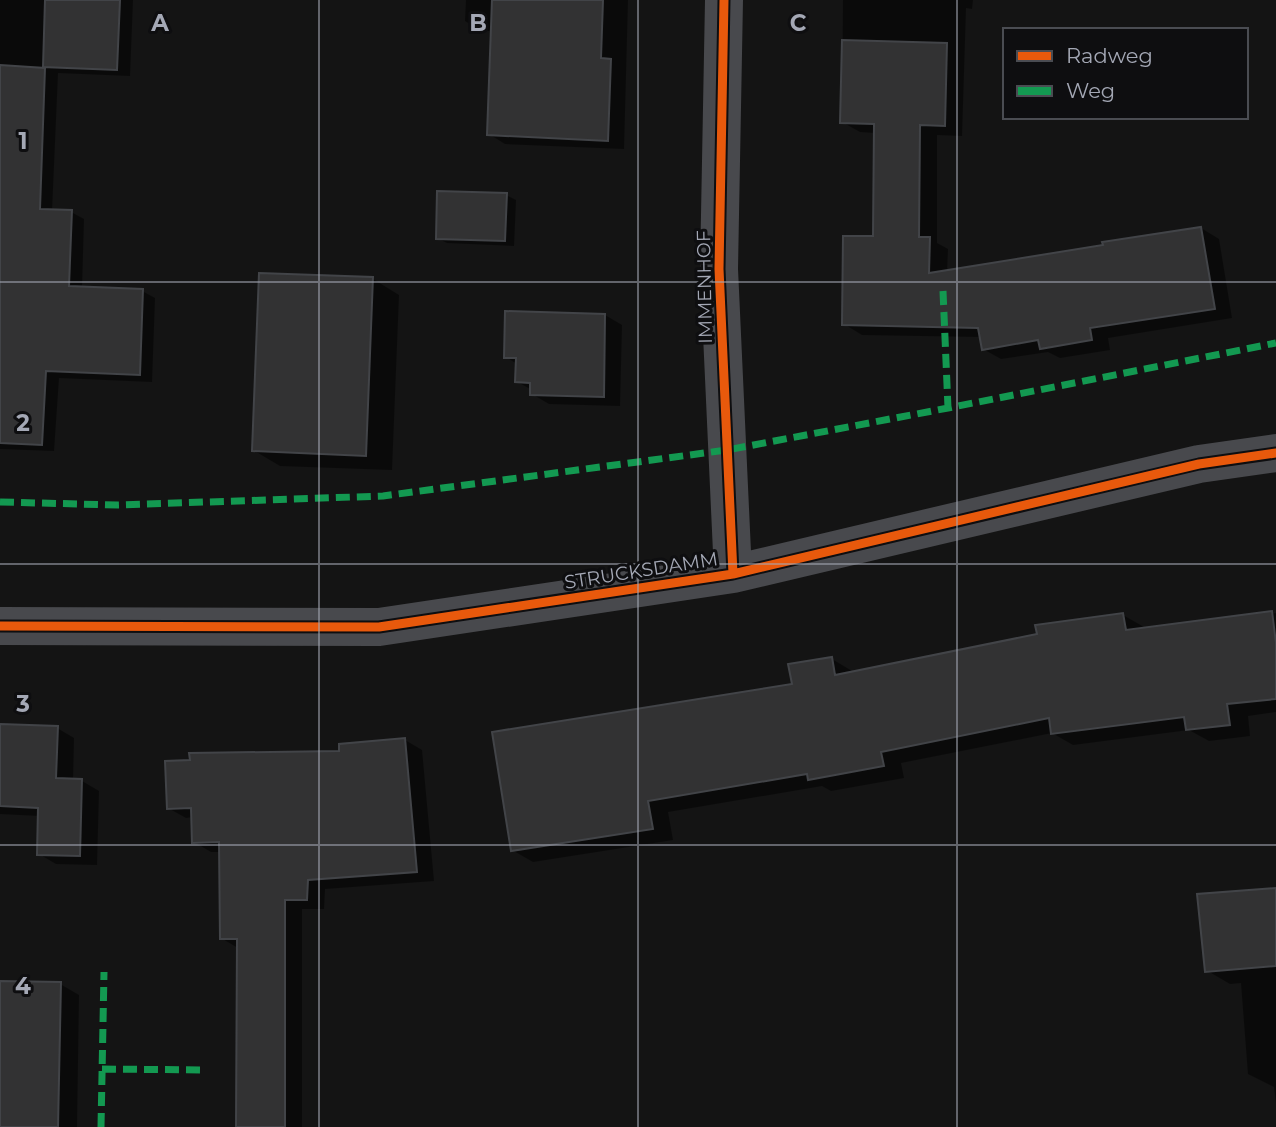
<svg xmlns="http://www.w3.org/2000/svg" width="1276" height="1127" font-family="Montserrat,sans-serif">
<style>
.shadow{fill:#0007}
.building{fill:#323233;stroke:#424448;stroke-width:2}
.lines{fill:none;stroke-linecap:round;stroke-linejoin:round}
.minor{stroke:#48494d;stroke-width:38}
.quiet{stroke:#139951;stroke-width:7;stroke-dasharray:14 7;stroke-linecap:butt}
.cycleway-casing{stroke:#0e0e10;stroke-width:13}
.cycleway{stroke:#e8590c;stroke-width:9}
.grid{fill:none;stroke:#a4a8b5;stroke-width:2;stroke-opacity:0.55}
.labels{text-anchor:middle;stroke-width:6;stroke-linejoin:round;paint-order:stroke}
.street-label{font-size:19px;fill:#a4a8b5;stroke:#0e0e10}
.grid-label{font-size:23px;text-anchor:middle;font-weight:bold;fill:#a4a8b5;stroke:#0e0e10;stroke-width:6;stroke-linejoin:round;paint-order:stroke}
</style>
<rect width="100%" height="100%" fill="#141414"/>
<!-- shadow -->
<path class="shadow" d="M 0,0 L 133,0 L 130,76 L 58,73 L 52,211 L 71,212 L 84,219 L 82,288 L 142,291 L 155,298 L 152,382 L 59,378 L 54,451 L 0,449 Z
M 466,0 L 628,0 L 624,149 L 505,144 L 489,134 L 493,31 L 482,31 L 465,21 Z
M 843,0 L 973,0 L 972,9 L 966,8 L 962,136 L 937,135 L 937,243 L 948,249 L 947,272 L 1201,228 L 1219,239 L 1232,318 L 1108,338 L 1110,350 L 1060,358 L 1048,352 L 1001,359 L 983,349 L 981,337 L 862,335 L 844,324 L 875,238 L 875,133 L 860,132 L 842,122 Z
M 506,195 L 516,200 L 514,246 L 447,243 L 437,238 Z
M 261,275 L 373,279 L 399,295 L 392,470 L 280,466 L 253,450 Z
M 605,315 L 622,325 L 620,406 L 549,404 L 532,394 L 532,390 L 516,381 L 517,364 L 506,357 Z
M 1276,613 L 1276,712 L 1248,716 L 1250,736 L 1209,741 L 1189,730 L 1073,745 L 1052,733 L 901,763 L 904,778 L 831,791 L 822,786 L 668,812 L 673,840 L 533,862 L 512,850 L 794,685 L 832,659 L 852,671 L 853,673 L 1039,635 L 1123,615 L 1144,627 L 1144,630 Z
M 0,726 L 57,728 L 74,738 L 73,781 L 82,781 L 99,791 L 97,865 L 56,864 L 39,854 L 40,816 L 0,814 Z
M 405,740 L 422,750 L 434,881 L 325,889 L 324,909 L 302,909 L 302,1127 L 238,1127 L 238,948 L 221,938 L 221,852 L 211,852 L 194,842 L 193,817 L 186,818 L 168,808 L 341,752 Z
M 1276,889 L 1276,1103 L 1274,1087 L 1248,1074 L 1241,983 L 1230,984 L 1206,970 Z
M 0,983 L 60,984 L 79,995 L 77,1127 L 0,1127 Z"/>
<!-- building -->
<path class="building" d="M 45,0 L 120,0 L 117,70 L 43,67 Z
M 492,0 L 603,0 L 601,58 L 611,59 L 608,141 L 487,135 Z
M 842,40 L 947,43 L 945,126 L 920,125 L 919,237 L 930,237 L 929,273 L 1103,245 L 1102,242 L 1201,227 L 1215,309 L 1090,328 L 1092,340 L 1040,349 L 1038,340 L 982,350 L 978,328 L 842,325 L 843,236 L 873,236 L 874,124 L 840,123 Z
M 0,65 L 45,68 L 40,209 L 72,210 L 69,286 L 143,289 L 140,375 L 46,371 L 42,445 L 0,443 Z
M 437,191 L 507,193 L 505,241 L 436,239 Z
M 259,273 L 373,277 L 366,456 L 252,451 Z
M 505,311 L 605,314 L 604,397 L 530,395 L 530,383 L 515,382 L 516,358 L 504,358 Z
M 1272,611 L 1276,643 L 1276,699 L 1227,704 L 1230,725 L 1186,730 L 1184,717 L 1051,734 L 1049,718 L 881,752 L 884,766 L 808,780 L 807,774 L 648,801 L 653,829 L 511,851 L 492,732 L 792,684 L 788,664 L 832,657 L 835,675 L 1037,634 L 1035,625 L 1123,613 L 1126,630 Z
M 0,724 L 58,726 L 56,778 L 82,779 L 80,856 L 37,855 L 38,808 L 0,806 Z
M 405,738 L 417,872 L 308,880 L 307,900 L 285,900 L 285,1127 L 236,1127 L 237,939 L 220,939 L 219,842 L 192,843 L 191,808 L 167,809 L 165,761 L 190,760 L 189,753 L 339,751 L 339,744 Z
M 1276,888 L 1276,966 L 1205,972 L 1197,894 Z
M 0,981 L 61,982 L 58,1127 L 0,1127 Z"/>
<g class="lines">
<!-- minor -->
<path class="minor" d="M 724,0 L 719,269 L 733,574
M 0,626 L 379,627 L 733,574 L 1199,464 L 1276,453"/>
<!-- quiet -->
<path class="quiet" d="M 943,291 L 948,408
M 0,502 L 118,505 L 383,496 L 727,450 L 948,408 L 1276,343
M 102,1069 L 206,1070
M 101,1127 L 104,972"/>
<!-- cycleway casing -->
<g class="cycleway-casing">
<path id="cycleway" d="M 724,0 L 719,269 L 733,574
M 0,626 L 379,627 L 733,574 L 1199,464 L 1276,453"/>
</g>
<!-- cycleway -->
<use href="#cycleway" class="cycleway"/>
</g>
<!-- grid -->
<path class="grid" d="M 319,0 L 319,1127M 638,0 L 638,1127M 957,0 L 957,1127M 0,282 L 1276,282M 0,564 L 1276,564M 0,845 L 1276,845"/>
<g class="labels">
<!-- street labels -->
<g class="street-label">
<text transform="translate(704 287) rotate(-91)" y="7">IMMENHOF</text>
<text transform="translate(641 570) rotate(-9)" y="7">STRUCKSDAMM</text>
</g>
</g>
<g class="grid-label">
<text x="160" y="31">A</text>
<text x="478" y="31">B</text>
<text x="798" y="31">C</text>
<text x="23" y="149">1</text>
<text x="23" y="431">2</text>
<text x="23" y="712">3</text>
<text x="23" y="994">4</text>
</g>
<!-- legend -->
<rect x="1003" y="28" width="245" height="91" fill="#0e0e10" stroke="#4a4c52" stroke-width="2"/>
<rect x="1017" y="51" width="35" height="10" fill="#e8590c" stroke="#4a4c52" stroke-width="2"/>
<text x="1066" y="63" font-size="21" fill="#a4a8b5">Radweg</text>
<rect x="1017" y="86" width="35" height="10" fill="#139951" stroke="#4a4c52" stroke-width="2"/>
<text x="1066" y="98" font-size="21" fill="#a4a8b5">Weg</text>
</svg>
